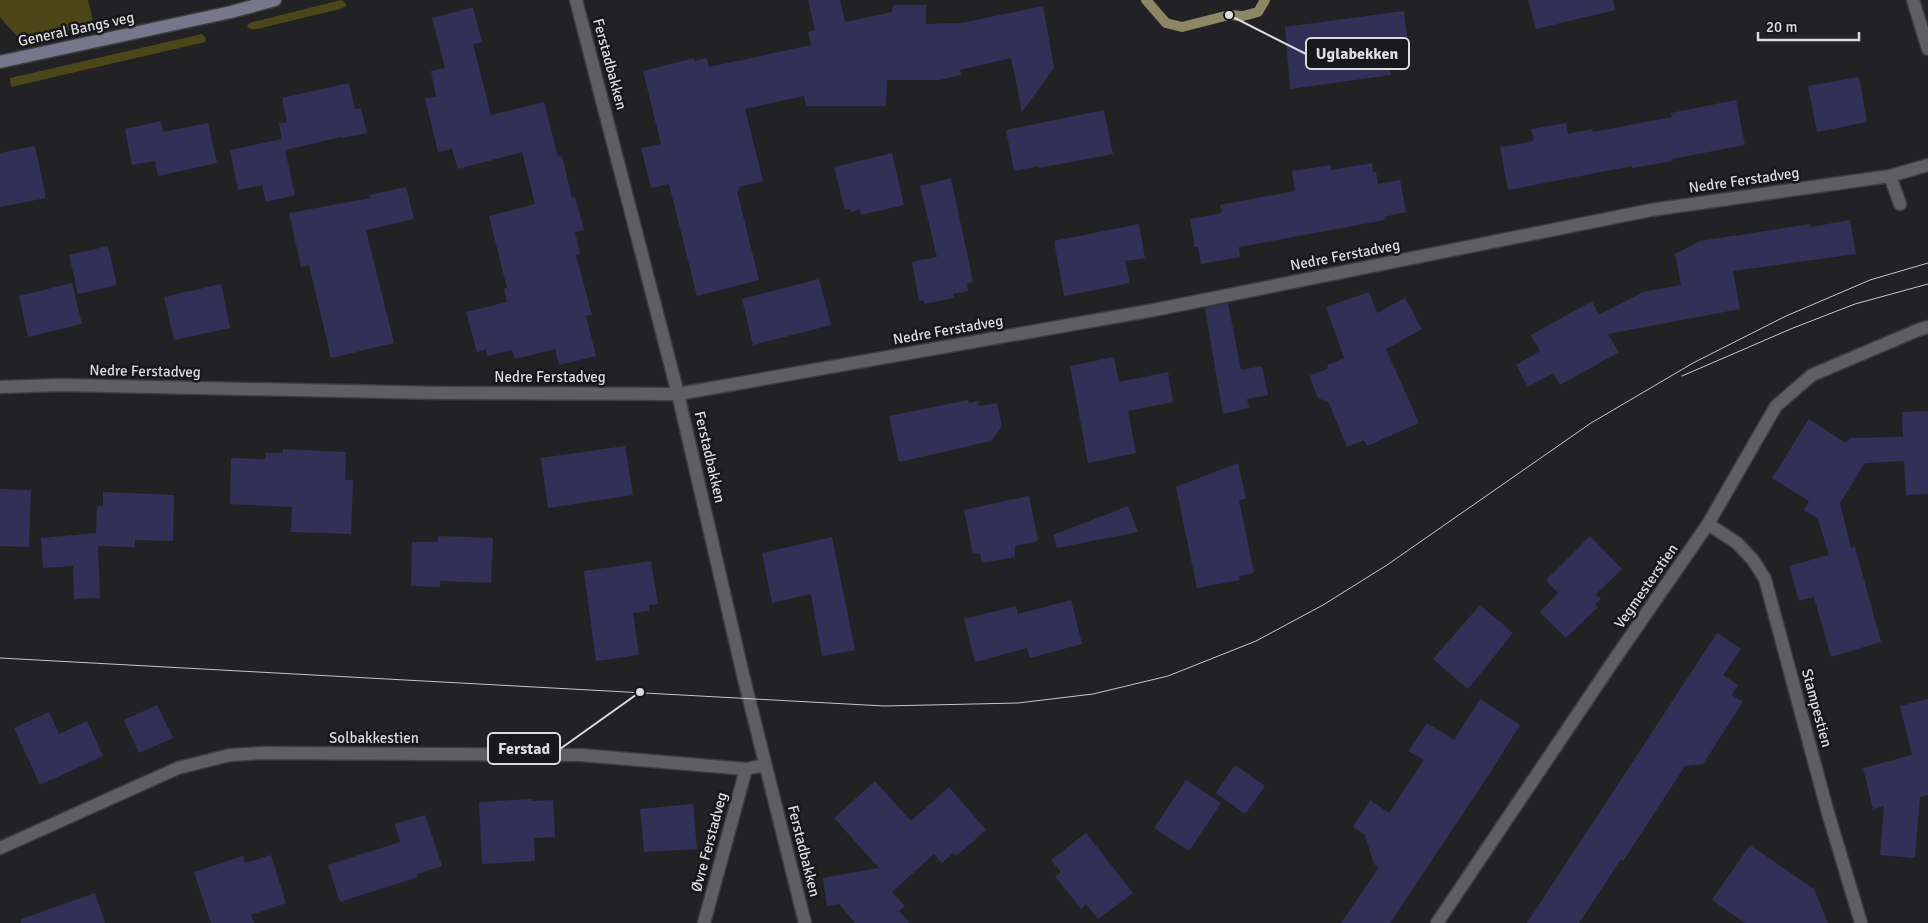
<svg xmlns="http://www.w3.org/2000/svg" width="1928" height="923" font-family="Signika,sans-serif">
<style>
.green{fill:#4d4619}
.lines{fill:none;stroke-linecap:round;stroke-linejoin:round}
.stream{stroke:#8e8766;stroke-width:10}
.building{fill:#333058}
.street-casing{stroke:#3d3d40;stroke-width:15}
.secondary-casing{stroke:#3d3d40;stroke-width:15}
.street{stroke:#5f5f63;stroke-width:12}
.secondary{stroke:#76768c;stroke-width:12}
.tram{stroke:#c7c7c9;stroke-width:1}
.labels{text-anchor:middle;stroke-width:5;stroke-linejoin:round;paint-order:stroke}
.street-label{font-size:15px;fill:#dcdcde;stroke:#18181b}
.leader{fill:none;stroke:#dcdcde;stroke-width:2}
.callout-dot{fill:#dcdcde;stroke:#18181b;stroke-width:2}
.callout{fill:#18181b;stroke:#dcdcde;stroke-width:2}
.callout-label{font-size:16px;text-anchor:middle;font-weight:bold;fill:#dcdcde}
</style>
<rect width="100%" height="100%" fill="#222225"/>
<!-- green -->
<path class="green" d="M 0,0 L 88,0 L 94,25 L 22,42 L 0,17 Z
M 341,0 L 346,3 L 346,6 L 340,9 L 257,29 L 250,29 L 247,27 L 249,23 Z
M 202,34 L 206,38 L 205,42 L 11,87 L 10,78 Z"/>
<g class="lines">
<!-- stream -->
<path class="stream" d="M 1146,0 L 1166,23 L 1182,27 L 1229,15 L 1243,16 L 1258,12 L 1265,0"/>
</g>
<!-- building -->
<path class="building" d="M 808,0 L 840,0 L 845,22 L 892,12 L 893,5 L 926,5 L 926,24 L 961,23 L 1043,6 L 1054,68 L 1022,112 L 1011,58 L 960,70 L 961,75 L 939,80 L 887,80 L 886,106 L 806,106 L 804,96 L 745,109 L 763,181 L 739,187 L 739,190 L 737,191 L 759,280 L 697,296 L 669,184 L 651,188 L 641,148 L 661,144 L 643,71 L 694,58 L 695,61 L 707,58 L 709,67 L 811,45 L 808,32 L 815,30 Z
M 1528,0 L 1613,0 L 1615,10 L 1536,29 Z
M 473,7 L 482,42 L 473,44 L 491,115 L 544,102 L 558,157 L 562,156 L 572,198 L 575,197 L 584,230 L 575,232 L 580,253 L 576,255 L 592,315 L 586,316 L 596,356 L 559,365 L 555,349 L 515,359 L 512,350 L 487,356 L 486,349 L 477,352 L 466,312 L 507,302 L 504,289 L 507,288 L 489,216 L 535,204 L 522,152 L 458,169 L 452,149 L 438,152 L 425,98 L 436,97 L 431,71 L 445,68 L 432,18 Z
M 1404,11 L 1409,52 L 1388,54 L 1391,75 L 1290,89 L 1285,27 Z
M 1859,77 L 1867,122 L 1817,132 L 1808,86 Z
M 349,83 L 355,109 L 361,108 L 367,133 L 342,138 L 341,137 L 285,150 L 295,195 L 266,202 L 262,185 L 238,190 L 230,150 L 282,139 L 279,123 L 287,122 L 282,98 Z
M 1736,100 L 1745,145 L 1672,159 L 1673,161 L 1632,168 L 1632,166 L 1508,190 L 1500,147 L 1534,141 L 1531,129 L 1566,123 L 1568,134 L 1592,129 L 1593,132 L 1672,117 L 1671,113 Z
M 1104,110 L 1113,154 L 1039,168 L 1039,166 L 1014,171 L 1006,130 Z
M 161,121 L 163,132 L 208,123 L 217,163 L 158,176 L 155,161 L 132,165 L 125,129 Z
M 35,146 L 46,198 L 0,207 L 0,153 Z
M 892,153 L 904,205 L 861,215 L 860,209 L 851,212 L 851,209 L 845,210 L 834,167 Z
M 1372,163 L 1373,172 L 1376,172 L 1378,184 L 1400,180 L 1406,212 L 1384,217 L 1385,220 L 1239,247 L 1240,257 L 1201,264 L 1198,247 L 1195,247 L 1190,219 L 1222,213 L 1220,205 L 1295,191 L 1292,171 L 1331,165 L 1331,170 Z
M 951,178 L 973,282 L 967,283 L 968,291 L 953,294 L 954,298 L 924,304 L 924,300 L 919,301 L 912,262 L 937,257 L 920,186 Z
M 406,187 L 414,219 L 366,230 L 394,343 L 331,358 L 309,265 L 301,267 L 289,213 L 371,198 L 370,195 Z
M 1850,220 L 1856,254 L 1733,271 L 1740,309 L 1608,334 L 1619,352 L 1560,385 L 1553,373 L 1528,387 L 1516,365 L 1540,351 L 1531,335 L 1592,301 L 1599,315 L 1643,292 L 1681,285 L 1675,254 L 1700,241 L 1811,224 L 1811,227 Z
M 1139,224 L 1145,258 L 1125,261 L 1130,283 L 1064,296 L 1054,241 Z
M 108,246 L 117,285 L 78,294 L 69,255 Z
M 819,279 L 831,325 L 753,345 L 742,299 Z
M 72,283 L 82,324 L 28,337 L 19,296 Z
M 221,284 L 230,328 L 174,340 L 164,297 Z
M 1369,292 L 1377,313 L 1405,298 L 1422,329 L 1386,349 L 1419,423 L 1367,446 L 1364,440 L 1347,447 L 1329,403 L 1318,398 L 1309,376 L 1327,369 L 1328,365 L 1344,358 L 1326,307 Z
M 1228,303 L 1241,370 L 1262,366 L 1268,395 L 1247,399 L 1249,408 L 1223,414 L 1205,308 Z
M 1114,357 L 1119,382 L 1168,372 L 1173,402 L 1128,411 L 1136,453 L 1088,463 L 1070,366 Z
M 968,400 L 969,403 L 978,401 L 979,406 L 997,403 L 1002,426 L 991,441 L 899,462 L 889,416 Z
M 1928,411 L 1928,494 L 1906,495 L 1904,461 L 1865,463 L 1840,503 L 1851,548 L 1855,547 L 1881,642 L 1831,657 L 1814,597 L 1799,601 L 1789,566 L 1829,555 L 1818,519 L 1804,510 L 1809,501 L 1772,478 L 1809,419 L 1846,443 L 1850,438 L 1903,437 L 1902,412 Z
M 625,446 L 633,495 L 548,508 L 541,458 Z
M 283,449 L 346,452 L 345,480 L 353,480 L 351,534 L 291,532 L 292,507 L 230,504 L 231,458 L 266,459 L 266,453 L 283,453 Z
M 1238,463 L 1246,499 L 1239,500 L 1254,573 L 1239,576 L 1240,580 L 1197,588 L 1176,487 Z
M 0,489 L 31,490 L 29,547 L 0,546 Z
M 103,492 L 174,495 L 173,541 L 135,540 L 135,547 L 98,546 L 100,598 L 74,599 L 73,566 L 43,568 L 41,538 L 96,533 L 97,506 L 103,506 Z
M 1029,496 L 1038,541 L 1015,546 L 1015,557 L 982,563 L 980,553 L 973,554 L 964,510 Z
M 1128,506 L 1138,532 L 1057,548 L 1053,535 Z
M 438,536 L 493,538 L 491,583 L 440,581 L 440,587 L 411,586 L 412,542 L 438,542 Z
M 1590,536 L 1622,569 L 1596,594 L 1601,599 L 1595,604 L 1598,607 L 1566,638 L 1540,612 L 1558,593 L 1546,580 Z
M 832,537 L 855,650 L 822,656 L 811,594 L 772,603 L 762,553 Z
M 651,561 L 658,604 L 649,605 L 649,611 L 633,613 L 639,655 L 596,661 L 584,571 Z
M 1071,600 L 1082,644 L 1030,658 L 1027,648 L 975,662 L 964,619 L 1016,606 L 1018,614 Z
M 1480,605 L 1513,633 L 1468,689 L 1433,659 Z
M 1717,633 L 1741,649 L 1723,675 L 1738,685 L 1732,695 L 1743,702 L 1703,764 L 1685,766 L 1623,861 L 1621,859 L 1579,923 L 1527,923 Z
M 1480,699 L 1520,725 L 1491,771 L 1390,923 L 1341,923 L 1379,867 L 1374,864 L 1365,835 L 1353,827 L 1370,800 L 1389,813 L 1424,760 L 1408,751 L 1427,723 L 1454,740 Z
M 1928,699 L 1928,795 L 1920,797 L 1915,858 L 1880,855 L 1884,806 L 1873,809 L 1863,768 L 1912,755 L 1900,706 Z
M 157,705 L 173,738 L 139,753 L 124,720 Z
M 49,712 L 59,734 L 87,721 L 103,756 L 40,785 L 14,728 Z
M 1235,765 L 1265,786 L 1245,814 L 1216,793 Z
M 1186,780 L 1221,803 L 1189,851 L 1154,828 Z
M 875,781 L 911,821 L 949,787 L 986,830 L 956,856 L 953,853 L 942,863 L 934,854 L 892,892 L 905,906 L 899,911 L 910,923 L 855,923 L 839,904 L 827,906 L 823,878 L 879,868 L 834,818 Z
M 532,799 L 532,801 L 553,800 L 555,837 L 534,838 L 535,861 L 482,864 L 479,802 Z
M 693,804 L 697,849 L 644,852 L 640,809 Z
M 425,815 L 442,866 L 417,874 L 418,877 L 340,902 L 328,865 L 400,842 L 395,824 Z
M 1086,833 L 1133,893 L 1098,919 L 1086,904 L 1081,909 L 1055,876 L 1061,872 L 1051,860 Z
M 1750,845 L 1814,889 L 1828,923 L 1745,923 L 1712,900 Z
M 271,855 L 286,903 L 251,915 L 254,923 L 211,923 L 194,872 L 243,856 L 245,863 Z
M 95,893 L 105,923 L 21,923 L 21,919 Z"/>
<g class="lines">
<!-- street casing -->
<g class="street-casing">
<path id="street" d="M 576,0 L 678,394 L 744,679 L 805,923
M 1913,0 L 1928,49
M 1890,176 L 1928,165
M 0,387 L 61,385 L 439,393 L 678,394 L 1154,310 L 1651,210 L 1890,176 L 1900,204
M 1708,524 L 1737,543 L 1753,560 L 1765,579 L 1828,813 L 1861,923
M 0,848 L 178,768 L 230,755 L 264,753 L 581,755 L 746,769 L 765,765
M 704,923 L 746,769
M 1437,923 L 1612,663 L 1708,524 L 1776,406 L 1812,375 L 1918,330 L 1928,327"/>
</g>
<!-- secondary casing -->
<g class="secondary-casing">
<path id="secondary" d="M 0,62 L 231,12 L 275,0"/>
</g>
<!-- street -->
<use href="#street" class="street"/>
<!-- secondary -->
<use href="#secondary" class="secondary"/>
<!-- tram -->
<path class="tram" d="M 1682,376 L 1793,328 L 1855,304 L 1928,284
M 0,658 L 884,706 L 1018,703 L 1093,694 L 1168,676 L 1256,641 L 1323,605 L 1387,565 L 1591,423 L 1693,363 L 1786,316 L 1870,280 L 1928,263"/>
</g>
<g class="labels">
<!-- street labels -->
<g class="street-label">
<text transform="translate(76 29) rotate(-12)" y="5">General Bangs veg</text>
<text transform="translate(610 64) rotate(75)" y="5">Ferstadbakken</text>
<text transform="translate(1744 180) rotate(-8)" y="5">Nedre Ferstadveg</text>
<text transform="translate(1345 255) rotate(-11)" y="5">Nedre Ferstadveg</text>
<text transform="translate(948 330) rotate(-10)" y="5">Nedre Ferstadveg</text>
<text transform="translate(145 371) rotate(1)" y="5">Nedre Ferstadveg</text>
<text x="550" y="382">Nedre Ferstadveg</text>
<text transform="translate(710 457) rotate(77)" y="5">Ferstadbakken</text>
<text transform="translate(1646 586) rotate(-55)" y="5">Vegmesterstien</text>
<text transform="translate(1817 708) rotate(75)" y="5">Stampestien</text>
<text x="374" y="743">Solbakkestien</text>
<text transform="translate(709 842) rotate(-75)" y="5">Øvre Ferstadveg</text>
<text transform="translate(804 851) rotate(76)" y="5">Ferstadbakken</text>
</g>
</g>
<!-- callouts -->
<path class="leader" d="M1229 15L1306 54M640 692L560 749"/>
<g class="callout-dot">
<circle cx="1229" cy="15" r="5"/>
<circle cx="640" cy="692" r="5"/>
</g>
<g class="callout">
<rect x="1306" y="38" width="103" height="31" rx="5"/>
<rect x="488" y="733" width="72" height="31" rx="5"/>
</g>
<g class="callout-label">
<text x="1357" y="59">Uglabekken</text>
<text x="524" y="754">Ferstad</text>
</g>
<!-- scale -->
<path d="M1758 32v8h101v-8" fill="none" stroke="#dcdcde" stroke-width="2.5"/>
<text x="1766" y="32" font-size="15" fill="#dcdcde" stroke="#18181b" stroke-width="4" paint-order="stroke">20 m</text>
</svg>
